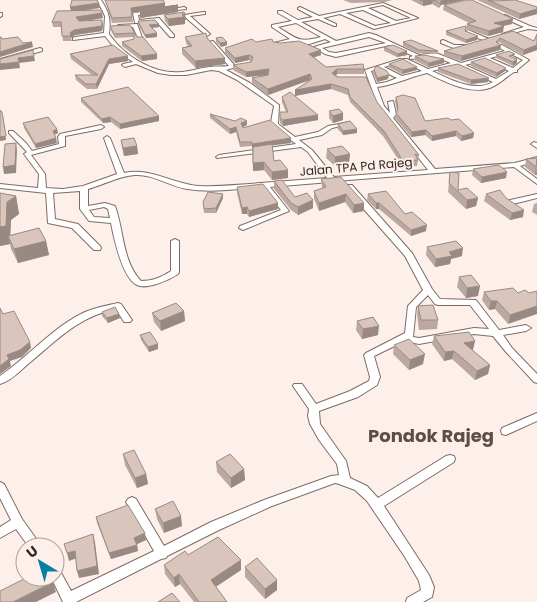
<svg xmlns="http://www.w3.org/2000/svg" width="537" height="602" font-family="Poppins,sans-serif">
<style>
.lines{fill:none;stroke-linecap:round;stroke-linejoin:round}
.minor-casing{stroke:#7e6c63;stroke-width:2}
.minor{fill:#fff;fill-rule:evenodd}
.wall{fill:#bba9a1}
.shaded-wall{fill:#988a83}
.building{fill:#d9c5bb;stroke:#988a83}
.labels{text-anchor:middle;stroke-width:4;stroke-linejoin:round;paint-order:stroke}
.street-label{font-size:12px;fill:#2e2622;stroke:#fdf0ea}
.near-quarter-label{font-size:18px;font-weight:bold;fill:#5f4e46;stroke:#fdf0ea}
</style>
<rect width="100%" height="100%" fill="#fdf0ea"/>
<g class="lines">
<!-- minor casing -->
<g class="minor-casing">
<path id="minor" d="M 97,0 L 101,0 C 109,12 111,20 109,34 C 124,56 154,75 182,72 C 192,71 200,68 210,67 C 216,66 222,67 229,66 L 208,42 L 213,41 L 236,67 L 226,70 L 250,83 L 279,105 L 278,124 L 295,137 L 318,132 L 328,126 L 350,122 L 350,124 L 332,128 L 322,135 L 299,140 L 312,150 L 334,177 L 428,170 L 378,106 L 365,70 L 400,59 L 402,60 L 402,62 L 384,67 L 402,76 L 422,71 L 403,61 L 403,59 L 407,59 L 428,69 L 451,63 L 435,57 L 410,59 L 410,57 L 413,56 L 390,45 L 336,57 L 325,54 L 314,47 L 331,42 L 325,39 L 306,45 L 294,41 L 274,45 L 274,43 L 290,39 L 272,27 L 272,25 L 292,21 L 278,13 L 278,11 L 282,11 L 298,20 L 313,17 L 298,9 L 298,8 L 300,7 L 319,16 L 383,3 L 418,18 L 374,29 L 340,14 L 323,18 L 336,24 L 336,26 L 334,26 L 318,19 L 301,22 L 336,41 L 369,33 L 376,35 L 419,55 L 436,53 L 461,63 L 505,51 L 497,46 L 502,45 L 529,60 L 517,70 L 517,72 L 514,72 C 508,76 500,83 494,86 C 474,97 445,82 427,73 C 410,77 394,85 377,87 L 384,106 L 390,113 L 388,102 L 393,101 L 396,114 L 393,118 L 435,169 L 515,163 L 537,157 L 537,161 L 520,166 L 537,179 L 537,184 L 514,167 L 336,181 L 333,183 L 330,182 L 270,187 L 289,211 L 243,230 L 239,228 L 240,226 L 281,210 L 263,187 C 238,189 212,193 187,189 C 169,186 153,174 135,175 C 119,176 103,185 88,189 L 88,206 L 105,203 L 115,206 C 124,230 122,261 141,281 C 153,281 162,277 171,271 L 171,241 L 175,239 L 179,241 L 179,272 L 178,274 C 169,280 147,290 137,285 C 122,278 114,238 111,223 L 89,221 L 80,209 L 80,191 L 53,193 L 55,219 L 78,224 L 100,246 L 101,248 L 100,250 L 94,250 L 72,228 L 48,223 L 46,193 L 0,188 L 0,184 L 38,188 L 39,174 L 24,154 L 27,152 L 9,133 L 9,131 L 13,131 L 26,143 L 32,151 L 59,144 L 58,137 L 60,134 L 101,125 L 104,127 L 101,129 L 65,136 L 65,146 L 31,155 L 45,174 L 46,188 L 63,189 L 83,186 L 117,174 L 104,138 L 107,136 L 110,138 L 124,173 C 150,167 173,184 199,186 C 216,187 233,185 249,184 C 275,182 301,180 327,178 L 308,152 L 301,147 L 217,158 L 216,157 L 219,155 L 296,144 L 272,125 L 271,122 L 274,106 L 273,105 L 237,80 L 219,71 L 211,70 L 186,75 L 171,75 L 158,73 L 136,64 L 125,67 L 122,65 L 123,64 L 133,62 L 117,51 L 105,36 L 73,40 L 73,38 L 75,37 L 104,33 L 105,16 ZM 383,5 L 411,18 L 396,21 L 368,8 ZM 363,10 L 391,23 L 375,26 L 346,13 ZM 296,23 L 321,37 C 299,43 297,39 278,27 ZM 369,37 L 386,43 L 336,53 L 329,52 L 322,48 ZM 509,53 L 523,60 L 513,68 L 490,58 ZM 485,60 L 509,71 L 496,79 L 465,65 ZM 456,65 L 458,66 L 493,82 C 475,93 449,79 432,71 ZM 378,69 L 397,78 L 387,82 L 376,84 L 371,71 ZM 104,207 L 108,209 L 110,218 L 94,217 L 89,210 Z
M 184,7 L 186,8 L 186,9 L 169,11 L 167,10 Z
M 151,11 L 153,12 L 153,13 L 138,15 L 139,20 L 159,18 L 174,35 L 174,37 L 170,37 L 156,21 L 135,23 L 133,13 Z
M 203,12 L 205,12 L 205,14 L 190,16 L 209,33 L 210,34 L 207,36 L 185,17 L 174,18 L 172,17 Z
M 0,13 L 2,13 L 2,16 L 0,17 Z
M 501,15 L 505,15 L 530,26 L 537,28 L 537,30 L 528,29 L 502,36 L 502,34 L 524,27 L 501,17 Z
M 137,24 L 143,40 L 139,40 L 133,27 L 119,27 L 117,26 L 119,25 Z
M 468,30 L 489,39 L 490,40 L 485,41 L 466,33 L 465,32 Z
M 443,40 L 454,45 L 465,45 L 468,47 C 459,51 450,47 441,43 L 441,41 Z
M 40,48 L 42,49 L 42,51 L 0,63 L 0,59 Z
M 534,142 L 537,143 L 537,148 L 531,144 Z
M 346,185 L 352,185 L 412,253 L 432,289 L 440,299 L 476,300 L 499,330 L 526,325 L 531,328 L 526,331 L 503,335 L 512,348 L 537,374 L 537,383 L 534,382 L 506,352 L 493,336 L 474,334 L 419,344 L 405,341 L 374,356 L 380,377 L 377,385 L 358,397 L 319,411 L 320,424 L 346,461 L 350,478 L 367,486 L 378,498 L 446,456 L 450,455 L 454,456 L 455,459 L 454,462 L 384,506 L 429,575 L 434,587 L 432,597 L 423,602 L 406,602 L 407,598 L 421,590 L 419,581 L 405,557 L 367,501 L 355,490 L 339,484 L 335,483 L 272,506 L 219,530 L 167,556 L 166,558 L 161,559 L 76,602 L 63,602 L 51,577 L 55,577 L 55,567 L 59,569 L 71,591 L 154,551 L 126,502 L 128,499 L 132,497 L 136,499 L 164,546 L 211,522 L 264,500 L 331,476 L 339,475 L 337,464 L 319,440 L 310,424 L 308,416 L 309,409 L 293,386 L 294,384 L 302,384 L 316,404 L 350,391 L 369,381 L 370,377 L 364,355 L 366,353 L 405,333 L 408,306 L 423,290 L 405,256 L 346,189 ZM 428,295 L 435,304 L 438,305 L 470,305 L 489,329 L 474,328 L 419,338 L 413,337 L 416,307 Z
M 537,194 L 537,198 L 509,205 L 505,203 L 506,201 Z
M 118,303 L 121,304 L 132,320 L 130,322 L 124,322 L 116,309 C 79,316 56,341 28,364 C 20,371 11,381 0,384 L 0,376 C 28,357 50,330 81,314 C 92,308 105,306 118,303 Z
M 537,413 L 537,421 L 506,435 L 502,434 L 501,431 L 502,428 Z
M 0,482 L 4,484 L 22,519 L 42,547 L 29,547 L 16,529 L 0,538 L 0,527 L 11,520 L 0,498 Z"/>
</g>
<!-- minor -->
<use href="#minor" class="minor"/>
</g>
<!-- wall -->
<path class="wall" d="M 105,0 L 136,0 L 165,3 L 165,7 L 178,5 L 178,12 L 140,18 L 140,12 L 132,13 L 133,22 L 112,23 Z
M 343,0 L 392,0 L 385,2 L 351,3 Z
M 411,0 L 464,0 L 441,5 L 439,8 L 432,4 L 423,6 Z
M 477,0 L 491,0 L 537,7 L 537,14 L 519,19 Z
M 444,5 L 512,24 L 502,26 L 503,32 L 488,36 L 466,29 L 467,24 L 469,23 L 443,10 Z
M 100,8 L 82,11 L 103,18 L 87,21 L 103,25 L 102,31 L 75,35 L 71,38 L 72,41 L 63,41 L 61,27 L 53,27 L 52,22 L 71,11 Z
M 164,15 L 186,20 L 185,20 L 185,24 L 169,26 L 165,21 Z
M 138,21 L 159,27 L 152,28 L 157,37 L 146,38 L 138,25 Z
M 130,25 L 137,37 L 157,59 L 142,61 L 122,46 L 122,42 L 134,39 L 134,37 L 115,38 L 111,30 L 110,26 Z
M 446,31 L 477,40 L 466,43 L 446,35 Z
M 513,31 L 534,41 L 537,34 L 537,50 L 523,55 L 499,42 L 498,43 L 501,45 L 500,50 L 461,61 L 444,56 L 444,51 Z
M 185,37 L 207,38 L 225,64 L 196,68 L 182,54 L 182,48 L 188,46 L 186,43 Z
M 216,38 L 227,42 L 227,45 L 221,47 L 216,42 Z
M 256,42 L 273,42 L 321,55 L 314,57 L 326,67 L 364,69 L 364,74 L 337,74 L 336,75 L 377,102 L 419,155 L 417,166 L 403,167 L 383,136 L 350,102 L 348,95 L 331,89 L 295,96 L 318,120 L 283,126 L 280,123 L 280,112 L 286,112 L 282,102 L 282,97 L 295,96 L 295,90 L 310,80 L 268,95 L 252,83 L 252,78 L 268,75 L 246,77 L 233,70 L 233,65 L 251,62 L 249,60 L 235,63 L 225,53 L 225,48 Z
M 403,42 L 438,51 L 438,54 L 418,53 L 403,46 Z
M 384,47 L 407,51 L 407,55 L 397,57 L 384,51 Z
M 70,54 L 128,61 L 109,64 L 97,89 L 87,89 L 76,80 L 75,75 L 92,75 L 71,59 Z
M 496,55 L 514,58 L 517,63 L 513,66 L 496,58 Z
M 415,56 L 444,59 L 444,63 L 428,67 L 414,60 Z
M 471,62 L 505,71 L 496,77 L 471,66 Z
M 389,64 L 417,70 L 402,74 L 388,67 Z
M 438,68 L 488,82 L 471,84 L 438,72 Z
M 374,69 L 388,79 L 377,82 L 373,73 Z
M 396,97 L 425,121 L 451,120 L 474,133 L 473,138 L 461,141 L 456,136 L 432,141 L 425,135 L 411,137 L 395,118 L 396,113 L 397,111 L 395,101 Z
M 81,98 L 159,116 L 159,121 L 120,129 L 111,122 L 103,123 L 81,102 Z
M 329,111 L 343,120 L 333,123 L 329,118 Z
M 210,114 L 235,121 L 247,121 L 247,125 L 243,127 L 243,128 L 291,138 L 291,143 L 272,145 L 274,161 L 288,178 L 272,180 L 264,170 L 253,171 L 252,146 L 240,147 L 236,132 L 230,134 L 210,118 Z
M 23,123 L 57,129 L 58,133 L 54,135 L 57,143 L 36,148 L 24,128 Z
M 338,124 L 357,129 L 357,133 L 343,135 L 337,128 Z
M 121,140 L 137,146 L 138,154 L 124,156 L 122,148 Z
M 327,149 L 350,154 L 349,162 L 335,166 L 326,158 Z
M 537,158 L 537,175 L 535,175 L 525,167 L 526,159 Z
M 473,169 L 506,178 L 481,183 L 472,175 Z
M 450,172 L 458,190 L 478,198 L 476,206 L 466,209 L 448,192 Z
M 341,177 L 364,211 L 353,213 L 345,202 L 319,211 L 314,199 L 314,191 L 322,188 L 321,179 Z
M 274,181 L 295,197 L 313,200 L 313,208 L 298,215 L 291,210 L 274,189 Z
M 237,187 L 278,209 L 249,217 L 247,214 L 242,214 L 237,193 Z
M 0,193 L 16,196 L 19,214 L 11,220 L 10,235 L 46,241 L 49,255 L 18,263 L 11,249 L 10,244 L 0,246 Z
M 368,194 L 405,214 L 426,231 L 411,236 L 379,209 L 376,209 L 367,200 Z
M 486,194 L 523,217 L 510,220 L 484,201 Z
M 223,198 L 216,213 L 204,213 L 203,202 Z
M 537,203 L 537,215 L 532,212 L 534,204 Z
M 427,247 L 462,256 L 451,259 L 450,264 L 435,267 L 426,255 Z
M 459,277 L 478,296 L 466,298 L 457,287 Z
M 484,292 L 518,293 L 508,324 L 495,309 L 489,310 L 482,300 Z
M 418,306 L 438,320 L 437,329 L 419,330 L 417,315 Z
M 184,311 L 185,321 L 161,331 L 154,322 L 152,313 Z
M 102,312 L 119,314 L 120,318 L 108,323 L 102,316 Z
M 357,321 L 378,335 L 362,339 L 356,330 Z
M 140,335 L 158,344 L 158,349 L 149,352 L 141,340 Z
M 434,336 L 475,341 L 472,350 L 490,365 L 488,374 L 475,380 L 452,359 L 444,361 L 432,344 Z
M 394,345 L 423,364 L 409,370 L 393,354 Z
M 123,454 L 146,474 L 148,484 L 137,488 L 125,465 Z
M 216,462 L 244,469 L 245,480 L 231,488 L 217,472 Z
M 155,509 L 182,526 L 164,533 L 157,519 Z
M 96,517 L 146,540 L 137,544 L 138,551 L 111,559 L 97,523 Z
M 188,555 L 241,570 L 216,587 L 227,602 L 194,602 L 180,584 L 175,587 L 165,574 L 164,565 Z
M 245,567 L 277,590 L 265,599 L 245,577 Z"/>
<!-- shaded-wall -->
<path class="shaded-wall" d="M 433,0 L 432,4 L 423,6 L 423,1 Z
M 445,0 L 464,0 L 441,5 L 439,8 L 441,1 Z
M 99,3 L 100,8 L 71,12 L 70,7 Z
M 165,3 L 165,7 L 178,5 L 178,12 L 140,18 L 140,12 L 131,13 L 131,8 Z
M 537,9 L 537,14 L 519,19 L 520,14 Z
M 102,13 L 103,18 L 76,22 L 76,17 Z
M 182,14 L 185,14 L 186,20 L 185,20 L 185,24 L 169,26 L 168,19 Z
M 513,19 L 512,24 L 493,28 L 494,23 Z
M 102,20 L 103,25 L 102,31 L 75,35 L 71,38 L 70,33 L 74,30 Z
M 159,24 L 159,27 L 150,28 L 149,25 Z
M 504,26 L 503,32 L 488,36 L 489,31 Z
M 157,33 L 157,37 L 146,38 L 145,35 Z
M 478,36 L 477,40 L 466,43 L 466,40 Z
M 32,42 L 33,47 L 0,57 L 0,52 Z
M 227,42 L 227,45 L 221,47 L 220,43 Z
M 501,45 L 500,50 L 461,61 L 462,56 Z
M 537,45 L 537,50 L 523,55 L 524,50 Z
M 321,50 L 321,55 L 309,59 L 309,54 Z
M 407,51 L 407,55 L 397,57 L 398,54 Z
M 157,54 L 157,59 L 142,61 L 141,56 Z
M 249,55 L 249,60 L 235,63 L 235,58 Z
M 34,56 L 35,61 L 19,63 L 18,58 Z
M 128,56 L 128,61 L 109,64 L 97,89 L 96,84 L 109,59 Z
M 225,58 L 225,64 L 196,68 L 195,61 Z
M 444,59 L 444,63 L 428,67 L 429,63 Z
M 517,59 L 517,63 L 513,66 L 513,62 Z
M 19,62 L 20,68 L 0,70 L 0,64 Z
M 417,67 L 417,70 L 402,74 L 403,70 Z
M 506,68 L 505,71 L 496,77 L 497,73 Z
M 269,69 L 269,75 L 246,77 L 246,72 Z
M 337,69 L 337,74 L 332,79 L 332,73 Z
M 310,74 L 310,80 L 268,95 L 268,89 Z
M 389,75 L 388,79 L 377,82 L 377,78 Z
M 489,78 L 488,82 L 471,84 L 471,80 Z
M 331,84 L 331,89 L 295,96 L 295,90 Z
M 343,113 L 343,120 L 333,123 L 333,116 Z
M 318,115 L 318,120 L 283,126 L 283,120 Z
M 3,116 L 6,140 L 0,141 L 0,137 Z
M 159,116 L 159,121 L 120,129 L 120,124 Z
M 110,117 L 111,122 L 103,123 L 102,119 Z
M 247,121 L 247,125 L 241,128 L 241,123 Z
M 236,127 L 236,132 L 230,134 L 230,129 Z
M 57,129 L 58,133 L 54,135 L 53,131 Z
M 357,129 L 357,133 L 343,135 L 343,131 Z
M 426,130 L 425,135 L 411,137 L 412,132 Z
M 456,131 L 456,136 L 432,141 L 432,136 Z
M 474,133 L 473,138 L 461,141 L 462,136 Z
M 56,138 L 57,143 L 36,148 L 35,144 Z
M 291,138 L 291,143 L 252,148 L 252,144 Z
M 16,143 L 17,151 L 16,173 L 4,174 L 3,167 Z
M 137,146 L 138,154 L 124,156 L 123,148 Z
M 350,154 L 349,162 L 335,166 L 335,157 Z
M 264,162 L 264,170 L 253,171 L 253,163 Z
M 536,167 L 537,175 L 535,175 Z
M 288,170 L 288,178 L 272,180 L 272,172 Z
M 507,172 L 506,178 L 481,183 L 482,177 Z
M 223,194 L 223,198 L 216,213 L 216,208 Z
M 346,194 L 345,202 L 319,211 L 319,203 Z
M 16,196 L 19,214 L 11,220 L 10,241 L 8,236 L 10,244 L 0,246 L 0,227 L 7,202 Z
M 478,198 L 476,206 L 466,209 L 467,200 Z
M 313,200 L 313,208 L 298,215 L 298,207 Z
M 278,203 L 278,209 L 249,217 L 249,211 Z
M 364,203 L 364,211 L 353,213 L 354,205 Z
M 376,203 L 379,203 L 379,209 L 376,209 Z
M 247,207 L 247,214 L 242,214 L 242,208 Z
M 524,210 L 523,217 L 510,220 L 512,213 Z
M 427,225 L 426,231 L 411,236 L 411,230 Z
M 46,241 L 49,255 L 18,263 L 14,249 Z
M 463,248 L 462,256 L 451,259 L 450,264 L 435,267 L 436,259 L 449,252 Z
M 480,286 L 478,296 L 466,298 L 467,288 Z
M 491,301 L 497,301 L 495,309 L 489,310 Z
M 537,306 L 537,314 L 508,324 L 510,315 Z
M 184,311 L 185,321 L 161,331 L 160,321 Z
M 119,314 L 120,318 L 108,323 L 107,318 Z
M 379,326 L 378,335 L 362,339 L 363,329 Z
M 475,341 L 473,350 L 462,352 L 464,343 Z
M 30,342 L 31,348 L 22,357 L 10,361 L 11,366 L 0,374 L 0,366 L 7,355 Z
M 158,344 L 158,349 L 149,352 L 148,347 Z
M 454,351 L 452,359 L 444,361 L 445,352 Z
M 425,354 L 423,364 L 409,370 L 410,360 Z
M 490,365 L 488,374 L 475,380 L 477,371 Z
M 244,469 L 245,480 L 231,488 L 231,478 Z
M 146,474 L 148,484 L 137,488 L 135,478 Z
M 181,516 L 182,526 L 164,533 L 163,523 Z
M 145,533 L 146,540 L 135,545 L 134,538 Z
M 93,534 L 95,542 L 99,574 L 79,578 L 77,571 Z
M 137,545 L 138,551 L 111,559 L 109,553 Z
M 75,551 L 77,558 L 69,561 L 67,553 Z
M 241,560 L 241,570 L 212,589 L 211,580 Z
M 179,574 L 180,584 L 175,587 L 174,578 Z
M 277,580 L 277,590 L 265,599 L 265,589 Z
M 53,582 L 56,592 L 36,602 L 13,602 Z"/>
<!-- building -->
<path class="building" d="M 72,0 L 97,0 L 99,3 L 70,7 Z
M 105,0 L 163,0 L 165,3 L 131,8 L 132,17 L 112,18 Z
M 420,0 L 431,0 L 423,1 Z
M 433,0 L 445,0 L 441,1 L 440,3 Z
M 466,0 L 472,0 L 513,19 L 494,23 L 504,26 L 489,31 L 467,24 L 476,21 L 444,5 Z
M 488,0 L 493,1 L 515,0 L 537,7 L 537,9 L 520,14 Z
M 178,5 L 140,11 L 140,10 Z
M 102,10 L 102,13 L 76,17 L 79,21 L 102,20 L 102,26 L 74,30 L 70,33 L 71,36 L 62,36 L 61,22 L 52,22 L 57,11 Z
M 184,12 L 185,14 L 182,14 L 184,17 L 168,19 L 164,15 Z
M 155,20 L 159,24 L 149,25 L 157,33 L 145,35 L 138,21 Z
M 130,25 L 137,37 L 143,37 L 157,54 L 141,56 L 122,42 L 134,39 L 134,33 L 114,34 L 110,26 Z
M 466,26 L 465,31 L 478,36 L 466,40 L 446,31 Z
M 513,31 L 534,41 L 537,34 L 537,45 L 524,50 L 500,38 L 496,42 L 501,45 L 462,56 L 444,51 Z
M 206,33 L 207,38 L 225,58 L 195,61 L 182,48 L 192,46 L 185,37 Z
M 0,37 L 1,37 L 2,39 L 18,37 L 23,43 L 32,42 L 0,52 Z
M 222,37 L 227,42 L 220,43 L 216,38 Z
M 252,39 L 256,42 L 272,39 L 273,42 L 280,43 L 299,41 L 321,50 L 309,54 L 326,67 L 363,64 L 364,69 L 337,69 L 332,73 L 337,77 L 366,77 L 377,102 L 419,155 L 415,154 L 418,160 L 403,161 L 384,131 L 350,97 L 348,89 L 331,84 L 295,90 L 312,79 L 310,74 L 268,89 L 252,78 L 268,75 L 269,69 L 246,72 L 233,65 L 251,62 L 253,57 L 249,55 L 235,58 L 225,48 Z
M 411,40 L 438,51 L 419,50 L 403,42 Z
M 113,45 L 128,56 L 109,59 L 96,84 L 86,84 L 75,75 L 98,75 L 70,54 Z
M 393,45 L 407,51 L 398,54 L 384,47 Z
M 33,50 L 34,56 L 18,58 L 19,62 L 0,64 L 0,59 Z
M 509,51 L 515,54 L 509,56 L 517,59 L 513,62 L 496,55 Z
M 424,55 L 444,59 L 429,63 L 415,56 Z
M 485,58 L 506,68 L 497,73 L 471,62 Z
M 403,59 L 417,67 L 403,70 L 389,64 Z
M 458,64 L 489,78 L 471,80 L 438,68 Z
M 377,66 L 387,71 L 389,75 L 377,78 L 374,69 Z
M 128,87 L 159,116 L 120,124 L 110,117 L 102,119 L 81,98 Z
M 290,92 L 318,115 L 283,120 L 280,118 L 280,112 L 288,112 L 282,97 Z
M 403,95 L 415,98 L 425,121 L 448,118 L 451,120 L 459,119 L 474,133 L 462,136 L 456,131 L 432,136 L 426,130 L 412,132 L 396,113 L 398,109 L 396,97 Z
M 339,109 L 343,113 L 333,116 L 329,111 Z
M 0,110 L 2,112 L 6,136 L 0,137 Z
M 210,114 L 235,121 L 241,118 L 247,121 L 241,123 L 243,128 L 270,120 L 291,138 L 252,144 L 252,142 L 240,142 L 236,127 L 230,129 Z
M 48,117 L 57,129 L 53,131 L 56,138 L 35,144 L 23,123 Z
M 350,121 L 357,129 L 343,131 L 338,124 Z
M 134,138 L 137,146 L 123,148 L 121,140 Z
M 16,143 L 15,165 L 3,167 L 5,144 Z
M 272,144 L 274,161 L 280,160 L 288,170 L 272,172 L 264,162 L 253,163 L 253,147 Z
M 342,146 L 350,154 L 335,157 L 327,149 Z
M 537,158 L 536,167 L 526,159 Z
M 499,165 L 507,172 L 482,177 L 473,169 Z
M 450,172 L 459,173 L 458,190 L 467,188 L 478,198 L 467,200 L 449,183 Z
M 341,177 L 364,203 L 354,205 L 346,194 L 319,203 L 314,191 L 326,187 L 321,179 Z
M 282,180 L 295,197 L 307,193 L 313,200 L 298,207 L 291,203 L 274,181 Z
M 263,184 L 278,203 L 249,211 L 247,207 L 242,208 L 237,187 Z
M 500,190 L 506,198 L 524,210 L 512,213 L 486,194 Z
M 386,191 L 405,214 L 412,212 L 427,225 L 411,230 L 379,203 L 376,203 L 368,194 Z
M 208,192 L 223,194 L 216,208 L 204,209 L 203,202 Z
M 0,193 L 16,196 L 7,202 L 6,226 L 0,227 Z
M 39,228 L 46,241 L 14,249 L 8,236 Z
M 456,241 L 463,248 L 449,252 L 452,256 L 436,259 L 427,247 Z
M 471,275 L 480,286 L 467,288 L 459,277 Z
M 513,288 L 518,293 L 525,290 L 529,293 L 537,291 L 537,306 L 510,315 L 497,301 L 491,301 L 484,292 Z
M 176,303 L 184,311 L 160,321 L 152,313 Z
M 433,305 L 438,320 L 421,320 L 418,306 Z
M 115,307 L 119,314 L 107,318 L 102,312 Z
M 0,308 L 3,314 L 14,311 L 30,342 L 20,350 L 7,355 L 9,359 L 0,366 Z
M 373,317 L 379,326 L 363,329 L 357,321 Z
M 150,332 L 158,344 L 148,347 L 140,335 Z
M 469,332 L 475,341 L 464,343 L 490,365 L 477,371 L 454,351 L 445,352 L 434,336 Z
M 409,339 L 425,354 L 410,360 L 394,345 Z
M 134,450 L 146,474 L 135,478 L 123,454 Z
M 230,454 L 244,469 L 231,478 L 216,462 Z
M 173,501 L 181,516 L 163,523 L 155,509 Z
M 128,505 L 145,533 L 134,538 L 137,545 L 109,553 L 96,517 Z
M 93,534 L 97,566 L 77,571 L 75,551 L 67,553 L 64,544 Z
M 218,537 L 241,560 L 211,580 L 227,602 L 199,602 L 179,574 L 174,578 L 164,565 L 185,551 L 188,555 Z
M 257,558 L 277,580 L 265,589 L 245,567 Z
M 28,577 L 51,577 L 53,582 L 13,602 L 0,602 L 0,591 Z
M 172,593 L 180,602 L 158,602 Z"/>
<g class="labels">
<!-- street labels -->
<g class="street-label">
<text transform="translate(356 167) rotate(-5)" y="4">Jalan TPA Pd Rajeg</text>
</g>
<!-- near-quarter labels -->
<g class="near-quarter-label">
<text x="431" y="442">Pondok Rajeg</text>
</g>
</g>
<!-- north arrow -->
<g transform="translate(40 562) rotate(322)"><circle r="24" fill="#fdf0ea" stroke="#aa9f9a"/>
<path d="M0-4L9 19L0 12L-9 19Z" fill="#077fa6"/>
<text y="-8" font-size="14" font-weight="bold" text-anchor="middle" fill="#2e2622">U</text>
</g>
</svg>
